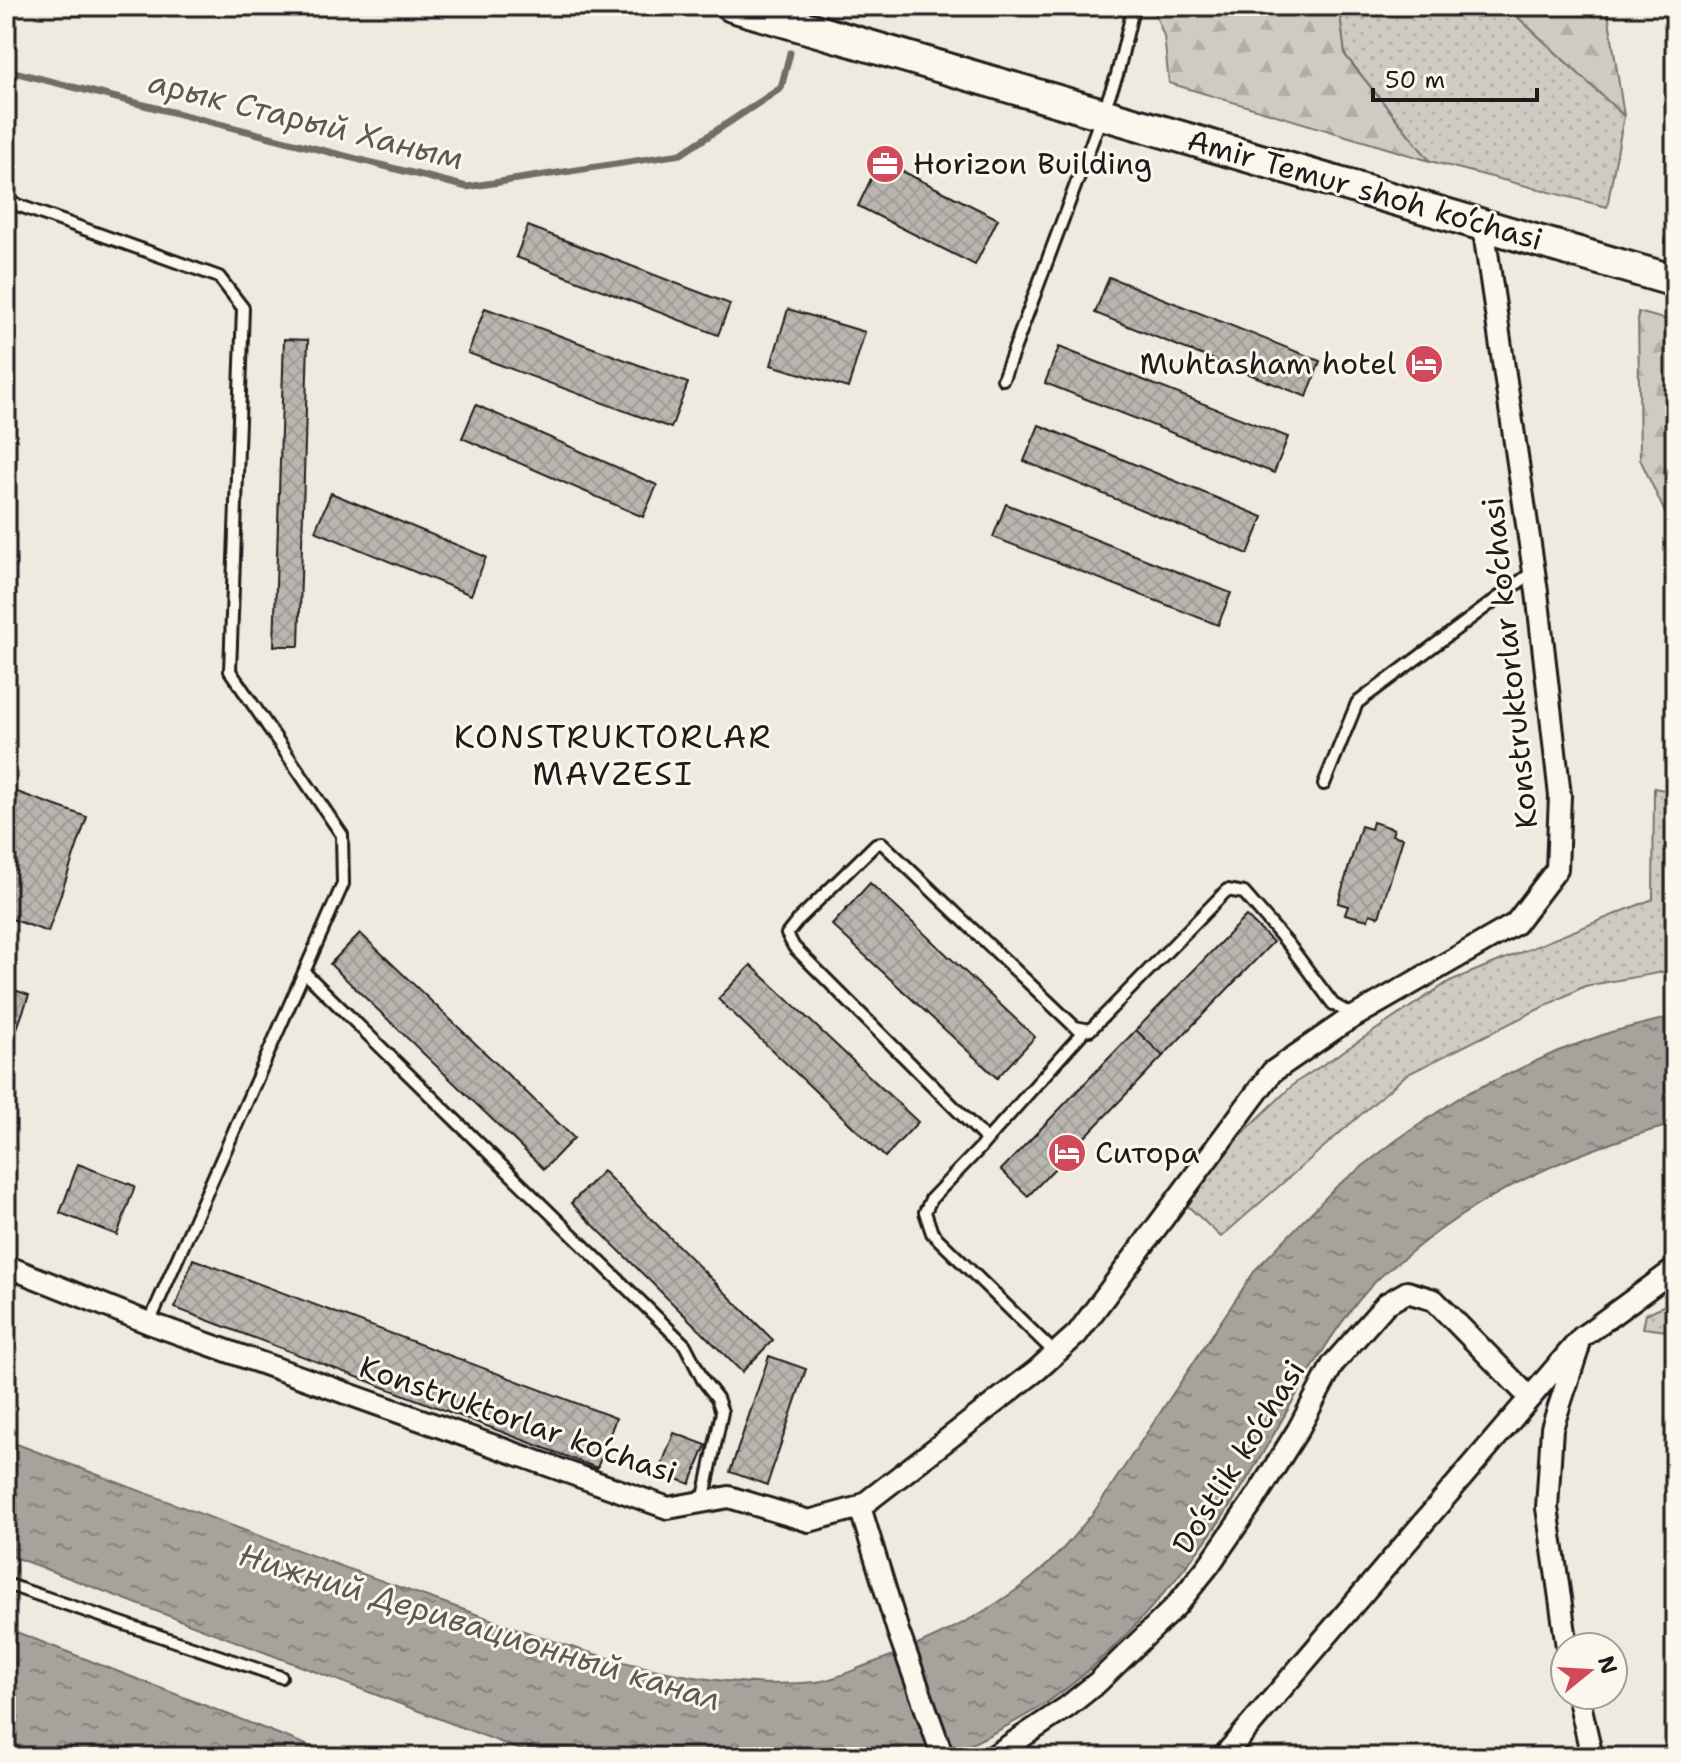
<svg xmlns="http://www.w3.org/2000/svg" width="1681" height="1763" font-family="'Shantell Sans',sans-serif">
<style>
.grass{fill:url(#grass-dots);stroke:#75746f;stroke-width:2}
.forest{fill:url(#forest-firs);stroke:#75746f;stroke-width:2}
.water{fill:url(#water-ripples);stroke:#6f6d69;stroke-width:2}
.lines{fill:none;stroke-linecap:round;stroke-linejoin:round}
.stream{stroke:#6f6d69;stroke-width:7}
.building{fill:url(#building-cross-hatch);stroke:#1c1c1c;stroke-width:2}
.lane-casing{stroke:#1c1c1c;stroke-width:16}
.street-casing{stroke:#1c1c1c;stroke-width:26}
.secondary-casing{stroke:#1c1c1c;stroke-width:36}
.lane{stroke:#fbf7ec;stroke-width:10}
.street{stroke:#fbf7ec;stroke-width:20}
.secondary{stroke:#fbf7ec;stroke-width:30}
.labels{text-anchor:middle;stroke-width:6;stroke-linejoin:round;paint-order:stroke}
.poi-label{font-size:30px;fill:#1c1c1c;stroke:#fbf7ec;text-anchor:start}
.street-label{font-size:30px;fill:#1c1c1c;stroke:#fbf7ec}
.water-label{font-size:32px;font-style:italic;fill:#5a5956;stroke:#fbf7ec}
.neighbourhood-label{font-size:32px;letter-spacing:2px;fill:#1c1c1c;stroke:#fbf7ec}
</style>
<defs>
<pattern id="grass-dots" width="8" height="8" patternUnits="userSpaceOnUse" patternTransform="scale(2)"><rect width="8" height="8" fill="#ceccc2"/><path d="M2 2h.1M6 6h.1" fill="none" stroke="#b0afa6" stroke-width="1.8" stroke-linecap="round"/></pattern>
<pattern id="forest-firs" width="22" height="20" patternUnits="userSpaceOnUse" patternTransform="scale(2)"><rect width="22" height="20" fill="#ceccc2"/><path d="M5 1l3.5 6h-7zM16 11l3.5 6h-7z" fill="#b0afa6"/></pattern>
<pattern id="water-ripples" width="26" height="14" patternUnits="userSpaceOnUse" patternTransform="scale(2)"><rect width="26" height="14" fill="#a6a39d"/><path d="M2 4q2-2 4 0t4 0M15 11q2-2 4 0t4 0" fill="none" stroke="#86847f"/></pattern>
<pattern id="building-cross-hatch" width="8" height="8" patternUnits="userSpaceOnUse" patternTransform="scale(2)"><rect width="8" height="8" fill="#b9b6af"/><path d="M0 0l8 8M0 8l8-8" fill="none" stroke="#9e9c96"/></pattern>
</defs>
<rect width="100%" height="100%" fill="#eeeadf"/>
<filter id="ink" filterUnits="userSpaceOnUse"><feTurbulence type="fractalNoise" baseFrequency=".0125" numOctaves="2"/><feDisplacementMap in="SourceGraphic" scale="16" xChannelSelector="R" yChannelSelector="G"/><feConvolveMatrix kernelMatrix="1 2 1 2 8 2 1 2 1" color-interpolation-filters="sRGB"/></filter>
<g filter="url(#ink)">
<!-- grass -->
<path class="grass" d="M 1339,6 L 1506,6 L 1624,116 L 1607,207 L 1430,161 L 1345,55 Z
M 1654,788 L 1675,792 L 1675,970 L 1585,986 L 1406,1075 L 1221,1237 L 1177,1196 L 1295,1083 L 1450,981 L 1653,899 Z
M 1675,1300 L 1675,1332 L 1643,1328 L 1646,1314 Z"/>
<!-- forest -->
<path class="forest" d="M 1152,6 L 1339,6 L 1345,55 L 1430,161 L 1169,83 L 1164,36 Z
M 1506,6 L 1607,6 L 1624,116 Z
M 1638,312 L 1675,322 L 1675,534 L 1640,459 Z"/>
<!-- water -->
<path class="water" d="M 1675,1016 L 1675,1124 C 1578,1149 1488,1189 1410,1253 C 1399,1262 1387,1270 1377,1280 C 1327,1331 1289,1411 1251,1473 C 1203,1553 1117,1659 1037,1709 C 1007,1727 976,1742 945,1757 L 537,1756 L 6,1554 L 6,1440 C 149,1494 292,1550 436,1600 C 559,1643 683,1694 816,1682 C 833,1680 851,1671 867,1665 C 925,1644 984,1617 1032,1578 C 1056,1559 1075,1535 1094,1512 L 1256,1269 L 1337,1186 L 1398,1139 L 1463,1095 L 1558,1051 L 1611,1032 Z
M 6,1628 L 327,1753 L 341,1757 L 6,1757 Z"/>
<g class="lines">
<!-- stream -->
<path class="stream" d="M 6,70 L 467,187 L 681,154 L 781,88 L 790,53"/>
</g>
<!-- building -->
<path class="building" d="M 880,160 L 998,219 L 975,265 L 858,206 Z
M 528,226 L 730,304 L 718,335 L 516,257 Z
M 1109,277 L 1320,361 L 1307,397 L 1095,313 Z
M 485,308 L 688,383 L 671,428 L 468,353 Z
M 788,309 L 865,332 L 848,388 L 771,365 Z
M 284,339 L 308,340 L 299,646 L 274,646 Z
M 1059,347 L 1288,437 L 1274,473 L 1045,383 Z
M 476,405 L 657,485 L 643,517 L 462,438 Z
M 1039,425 L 1263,517 L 1248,554 L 1024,461 Z
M 331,493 L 486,557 L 471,595 L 315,531 Z
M 1006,504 L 1231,593 L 1218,625 L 993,537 Z
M 6,788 L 87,817 L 48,932 L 6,917 Z
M 1373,822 L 1394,829 L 1392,835 L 1403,838 L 1379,917 L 1370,914 L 1368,920 L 1345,914 L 1348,906 L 1338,903 L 1361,826 L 1371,829 Z
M 870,883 L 1035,1037 L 997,1078 L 832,925 Z
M 1246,916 L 1273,942 L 1163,1056 L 1136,1030 Z
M 360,933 L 574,1138 L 544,1169 L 330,964 Z
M 751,965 L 918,1122 L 885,1157 L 718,999 Z
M 6,987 L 29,995 L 14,1037 L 6,1034 Z
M 1136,1030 L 1163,1056 L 1028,1196 L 1001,1170 Z
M 78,1164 L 135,1186 L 117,1235 L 60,1213 Z
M 603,1171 L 773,1340 L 742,1372 L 571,1203 Z
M 193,1259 L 616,1418 L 597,1468 L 175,1308 Z
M 769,1356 L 806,1369 L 767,1485 L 730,1472 Z
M 674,1433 L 706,1445 L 690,1484 L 659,1472 Z"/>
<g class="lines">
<!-- lane casing -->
<g class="lane-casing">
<path id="lane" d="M 6,201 L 219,277 L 243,308 L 230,671 L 342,835 L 343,884 L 149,1323
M 1003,379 L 1103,112 L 1117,75 L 1132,13
M 1324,784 L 1357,703 L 1534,571
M 304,972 L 685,1345 L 703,1380 L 717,1398 L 722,1412 L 703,1502
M 985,1142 L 1084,1031
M 1056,1354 L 932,1233 L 925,1212 L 931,1199 L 980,1148 L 985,1142 L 983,1136 L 794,947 L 787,934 L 799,919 L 876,844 L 882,843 L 1075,1027 L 1090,1030 L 1227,890 L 1244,893 L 1289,945 L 1333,1004 L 1354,1016
M 6,1584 L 281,1677"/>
</g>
<!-- street casing -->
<g class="street-casing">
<path id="street" d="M 6,1266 L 149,1323 L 668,1508 L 729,1497 L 809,1521 L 860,1507 L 1037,1370 L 1077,1334 L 1272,1072 L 1343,1023 L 1515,924 L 1557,869 L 1560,796 L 1537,592 L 1483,225
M 860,1507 L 898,1631 L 943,1757
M 1567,1647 L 1547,1508 L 1552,1428 L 1578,1349
M 1578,1695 L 1592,1757
M 992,1757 L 1067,1707 L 1098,1682 L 1176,1606 L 1209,1565 L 1256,1497 L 1298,1430 L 1333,1364 L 1386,1304 L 1407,1292 L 1434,1300 L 1530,1398
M 1223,1757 L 1582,1337 L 1675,1269"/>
</g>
<!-- secondary casing -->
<g class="secondary-casing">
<path id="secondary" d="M 732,6 L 1675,281"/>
</g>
<!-- lane -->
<use href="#lane" class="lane"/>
<!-- street -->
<use href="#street" class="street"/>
<!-- secondary -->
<use href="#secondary" class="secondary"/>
</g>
</g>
<!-- icons -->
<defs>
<g id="office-disc" transform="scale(2)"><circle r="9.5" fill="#d1495b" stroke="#fbf7ec"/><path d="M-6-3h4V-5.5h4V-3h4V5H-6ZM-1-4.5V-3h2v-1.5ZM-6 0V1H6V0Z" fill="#fff"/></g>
<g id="hotel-disc" transform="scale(2)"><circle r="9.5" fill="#d1495b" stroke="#fbf7ec"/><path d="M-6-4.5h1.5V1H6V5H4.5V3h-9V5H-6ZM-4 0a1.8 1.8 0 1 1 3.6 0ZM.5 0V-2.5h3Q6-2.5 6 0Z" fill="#fff"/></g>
</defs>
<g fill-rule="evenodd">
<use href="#office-disc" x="885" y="164"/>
<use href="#hotel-disc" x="1424" y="364"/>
<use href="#hotel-disc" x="1067" y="1153"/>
</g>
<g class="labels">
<!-- poi labels -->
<g class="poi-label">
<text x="913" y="174">Horizon Building</text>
<text x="1396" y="374" text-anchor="end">Muhtasham hotel</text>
<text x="1095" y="1163">Ситора</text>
</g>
<!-- street labels -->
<g class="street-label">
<text transform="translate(1365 190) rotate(16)" y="10">Amir Temur shoh ko‘chasi</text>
<text transform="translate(1510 663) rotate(-96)" y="10">Konstruktorlar ko‘chasi</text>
<text transform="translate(518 1420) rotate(19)" y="10">Konstruktorlar ko‘chasi</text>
<text transform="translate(1239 1457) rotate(-58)" y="10">Do‘stlik ko‘chasi</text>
</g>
<!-- water labels -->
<g class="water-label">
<text transform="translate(306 120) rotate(14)" y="11">арык Старый Ханым</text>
<text transform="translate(480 1627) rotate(17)" y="11">Нижний Деривационный канал</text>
</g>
<!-- neighbourhood labels -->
<g class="neighbourhood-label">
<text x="613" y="748">KONSTRUKTORLAR<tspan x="613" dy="37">MAVZESI</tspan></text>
</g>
</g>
<!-- margin -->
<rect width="1681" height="1763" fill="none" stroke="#fbf7ec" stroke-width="32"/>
<rect x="16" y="16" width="1649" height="1731" fill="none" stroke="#1c1c1c" stroke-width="3" filter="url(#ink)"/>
<!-- north arrow -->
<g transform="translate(1589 1671) rotate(72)"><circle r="38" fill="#fbf7ec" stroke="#a29f99" stroke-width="2"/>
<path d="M0-6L14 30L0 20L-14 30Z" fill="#d1495b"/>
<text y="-12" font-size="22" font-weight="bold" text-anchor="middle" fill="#1c1c1c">N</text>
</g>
<!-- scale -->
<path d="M1373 88v12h164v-12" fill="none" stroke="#1c1c1c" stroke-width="4"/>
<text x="1385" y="88" font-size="24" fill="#1c1c1c" stroke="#fbf7ec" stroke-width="6" paint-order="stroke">50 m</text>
</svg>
